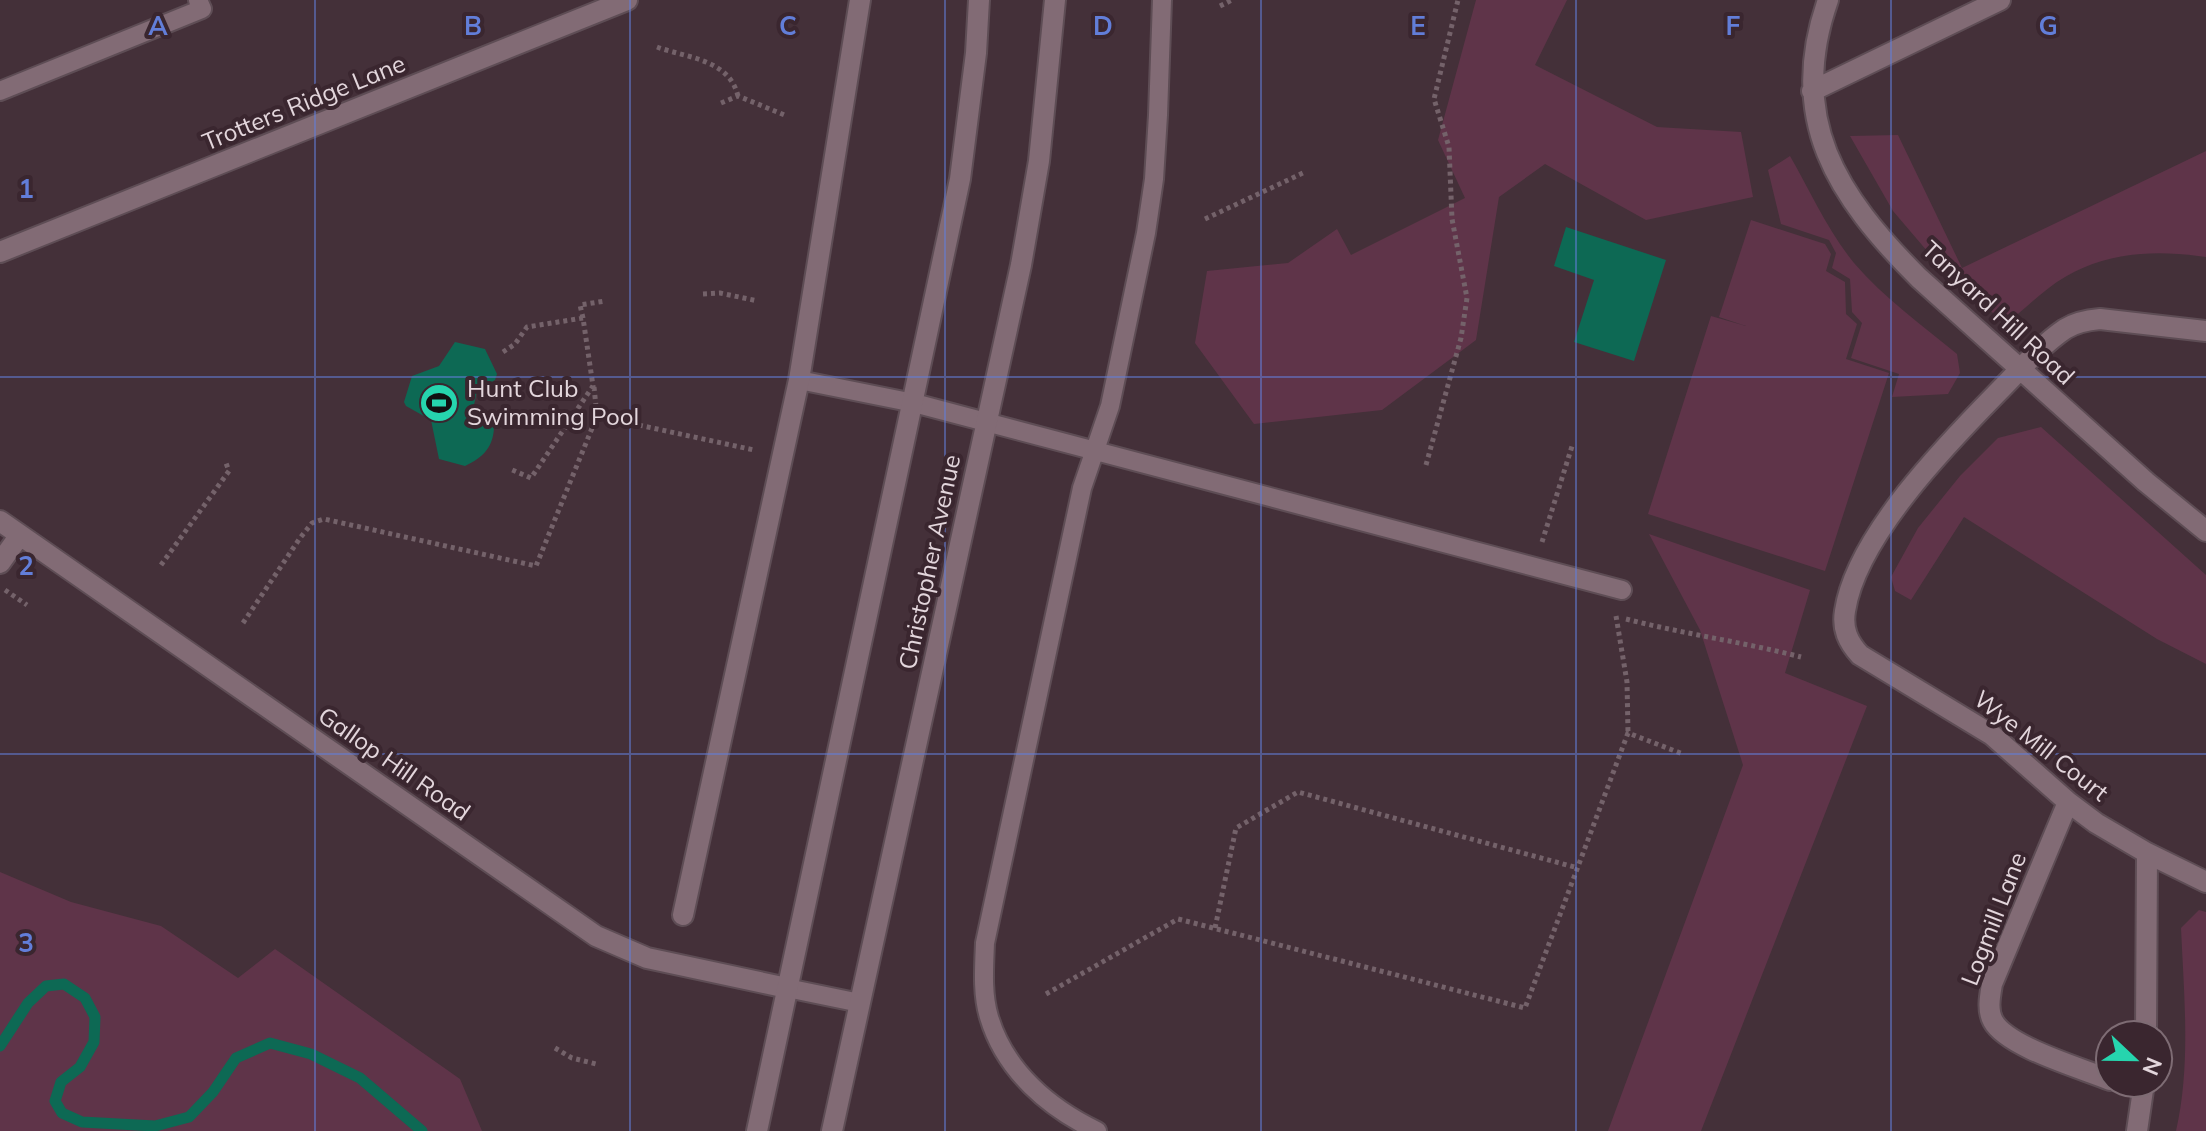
<svg xmlns="http://www.w3.org/2000/svg" width="2206" height="1131" font-family="Mulish,sans-serif">
<style>
.green{fill:#5f3449}
.water{fill:#0d6954}
.lines{fill:none;stroke-linecap:round;stroke-linejoin:round}
.stream{stroke:#0d6954;stroke-width:11}
.service-casing{stroke:#5e4d55;stroke-width:22}
.minor-casing{stroke:#5e4d55;stroke-width:24}
.tertiary-casing{stroke:#5e4d55;stroke-width:24}
.path{stroke:#74626a;stroke-width:5;stroke-dasharray:4 4;stroke-linecap:butt}
.service{stroke:#826b75;stroke-width:18}
.minor{stroke:#826b75;stroke-width:20}
.tertiary{stroke:#826b75;stroke-width:20}
.grid{fill:none;stroke:#627ed9;stroke-width:2;stroke-opacity:0.55}
.labels{text-anchor:middle;stroke-width:8;stroke-linejoin:round;paint-order:stroke}
.street-label{font-size:24px;fill:#e3d6dc;stroke:#3a262f}
.poi-label{font-size:24px;fill:#e3d6dc;stroke:#3a262f;text-anchor:start}
.grid-label{font-size:26px;text-anchor:middle;font-weight:bold;fill:#627ed9;stroke:#3a262f;stroke-width:8;stroke-linejoin:round;paint-order:stroke}
</style>
<rect width="100%" height="100%" fill="#443039"/>
<!-- green -->
<path class="green" d="M 1476,0 L 1567,0 L 1535,65 L 1657,127 L 1741,132 L 1753,197 L 1646,220 L 1545,164 L 1499,197 L 1476,340 L 1382,410 L 1254,424 L 1195,343 L 1207,271 L 1288,263 L 1337,229 L 1351,255 L 1465,198 L 1438,140 Z
M 1898,135 L 1962,268 L 2206,151 L 2206,257 C 2157,250 2109,251 2065,277 C 2044,289 2025,309 2006,324 L 1945,272 L 1893,211 L 1850,136 Z
M 1790,156 C 1810,191 1828,231 1854,263 C 1884,298 1922,325 1957,354 L 1960,373 L 1948,394 L 1892,397 L 1899,374 L 1851,358 L 1862,323 L 1852,312 L 1850,279 L 1832,268 L 1836,253 L 1829,240 L 1781,224 L 1768,170 Z
M 1751,220 L 1825,244 L 1831,254 L 1826,271 L 1845,282 L 1846,314 L 1857,324 L 1846,359 L 1889,373 L 1825,571 L 1648,514 L 1711,316 L 1746,326 L 1719,317 Z
M 2041,427 L 2206,575 L 2206,664 L 2157,639 L 1964,517 L 1911,600 L 1895,591 L 1891,577 L 1918,528 L 1960,476 L 1998,438 Z
M 1649,534 L 1810,590 L 1785,673 L 1867,706 L 1701,1131 L 1608,1131 L 1743,765 L 1700,630 Z
M 0,872 L 71,902 L 161,926 L 238,978 L 275,949 L 460,1079 L 482,1131 L 0,1131 Z
M 2199,910 L 2206,912 L 2206,1131 L 2176,1131 C 2191,1065 2184,996 2181,928 Z"/>
<!-- water -->
<path class="water" d="M 1566,227 L 1666,260 L 1634,361 L 1574,342 L 1594,280 L 1554,266 Z
M 455,342 L 485,349 L 497,374 L 495,380 L 477,390 L 473,410 L 494,422 C 495,445 485,457 465,466 L 439,459 L 431,420 L 406,406 L 404,402 L 412,376 L 439,366 Z"/>
<g class="lines">
<!-- stream -->
<path class="stream" d="M 0,1046 L 28,1003 L 46,986 L 64,984 L 85,998 L 95,1017 L 94,1042 L 80,1067 L 61,1082 L 55,1101 L 62,1113 L 82,1122 L 155,1126 L 189,1117 L 213,1092 L 236,1058 L 270,1043 L 311,1054 L 360,1078 L 422,1131"/>
<!-- service casing -->
<g class="service-casing">
<path id="service" d="M 0,91 L 202,9 L 198,0
M 799,380 L 914,403 L 1622,590
M 787,988 L 860,1003
M 1097,1131 C 1049,1108 1005,1071 989,1017 C 982,994 984,968 985,943 L 1082,488 L 1110,406 L 1146,233 L 1154,179 L 1158,115 L 1162,0"/>
</g>
<!-- minor casing -->
<g class="minor-casing">
<path id="minor" d="M 1828,0 C 1786,119 1837,196 1919,278 L 2146,482 L 2206,531
M 1812,91 L 2000,0
M 0,252 L 627,0
M 2206,331 L 2100,319 C 2088,320 2076,322 2065,329 C 2040,346 2019,371 1998,392 C 1947,444 1856,537 1845,611 C 1842,629 1848,642 1860,655 L 1992,735 L 2068,802 L 2096,823 L 2147,853 L 2206,882
M 0,521 L 596,936 L 647,958 L 787,988
M 0,563 L 20,535
M 2068,802 L 1992,984 C 1990,996 1987,1010 1993,1021 C 2007,1047 2081,1068 2110,1080
M 683,915 L 799,380 L 860,0
M 2146,1035 L 2147,853
M 2137,1131 L 2144,1083"/>
</g>
<!-- tertiary casing -->
<g class="tertiary-casing">
<path id="tertiary" d="M 757,1131 L 960,179 L 976,53 L 979,0
M 832,1131 L 1021,265 L 1039,161 L 1055,0"/>
</g>
<!-- path -->
<path class="path" d="M 1220,6 L 1232,0
M 657,47 C 687,58 729,59 738,96
M 721,103 L 738,96 L 787,116
M 1205,219 L 1303,173
M 703,294 L 720,293 L 758,301
M 583,318 L 580,305 L 605,301
M 503,352 L 515,344 L 527,327 L 583,318 L 593,386 L 531,478 L 510,469
M 594,387 L 597,416 L 754,450
M 1426,465 L 1461,338 L 1467,298 L 1452,219 L 1449,147 L 1434,99 L 1458,0
M 1542,542 L 1573,443
M 161,565 L 229,471 L 226,463
M 5,590 L 27,605
M 1616,616 L 1627,682 L 1628,733
M 1626,619 C 1684,634 1743,642 1801,657
M 243,623 L 300,538 L 312,523 L 324,519 L 536,566 L 597,416
M 1215,928 L 1236,828 L 1298,792 L 1578,868
M 1046,994 L 1178,919 L 1525,1008 L 1628,733 L 1683,754
M 555,1048 L 572,1058 L 596,1064"/>
<!-- service -->
<use href="#service" class="service"/>
<!-- minor -->
<use href="#minor" class="minor"/>
<!-- tertiary -->
<use href="#tertiary" class="tertiary"/>
</g>
<!-- grid -->
<path class="grid" d="M 315,0 L 315,1131M 630,0 L 630,1131M 945,0 L 945,1131M 1261,0 L 1261,1131M 1576,0 L 1576,1131M 1891,0 L 1891,1131M 0,377 L 2206,377M 0,754 L 2206,754"/>
<!-- icons -->
<defs>
<g id="stadium-disc" transform="scale(2)"><circle r="9.5" fill="#26d5ae" stroke="#3a262f"/><path d="M0-5a6.5 5 0 1 0 0 10a6.5 5 0 1 0 0-10ZM-3.5-1.8h7v3.6h-7Z" fill="#111"/></g>
</defs>
<g fill-rule="evenodd">
<use href="#stadium-disc" x="439" y="403"/>
</g>
<g class="labels">
<!-- street labels -->
<g class="street-label">
<text transform="translate(304 103) rotate(-22)" y="8">Trotters Ridge Lane</text>
<text transform="translate(1998 313) rotate(43)" y="8">Tanyard Hill Road</text>
<text transform="translate(930 562) rotate(-78)" y="8">Christopher Avenue</text>
<text transform="translate(2041 746) rotate(38)" y="8">Wye Mill Court</text>
<text transform="translate(394 764) rotate(35)" y="8">Gallop Hill Road</text>
<text transform="translate(1994 919) rotate(-69)" y="8">Logmill Lane</text>
</g>
<!-- poi labels -->
<g class="poi-label">
<text x="467" y="397">Hunt Club<tspan x="467" dy="28">Swimming Pool</tspan></text>
</g>
</g>
<g class="grid-label">
<text x="158" y="35">A</text>
<text x="473" y="35">B</text>
<text x="788" y="35">C</text>
<text x="1103" y="35">D</text>
<text x="1418" y="35">E</text>
<text x="1733" y="35">F</text>
<text x="2048" y="35">G</text>
<text x="26" y="198">1</text>
<text x="26" y="575">2</text>
<text x="26" y="952">3</text>
</g>
<!-- north arrow -->
<g transform="translate(2134 1059) rotate(112)"><circle r="38" fill="#3a262f" stroke="#7e6c74" stroke-width="2"/>
<path d="M0-6L14 30L0 20L-14 30Z" fill="#26d5ae"/>
<text y="-12" font-size="22" font-weight="bold" text-anchor="middle" fill="#e3d6dc">N</text>
</g>
</svg>
